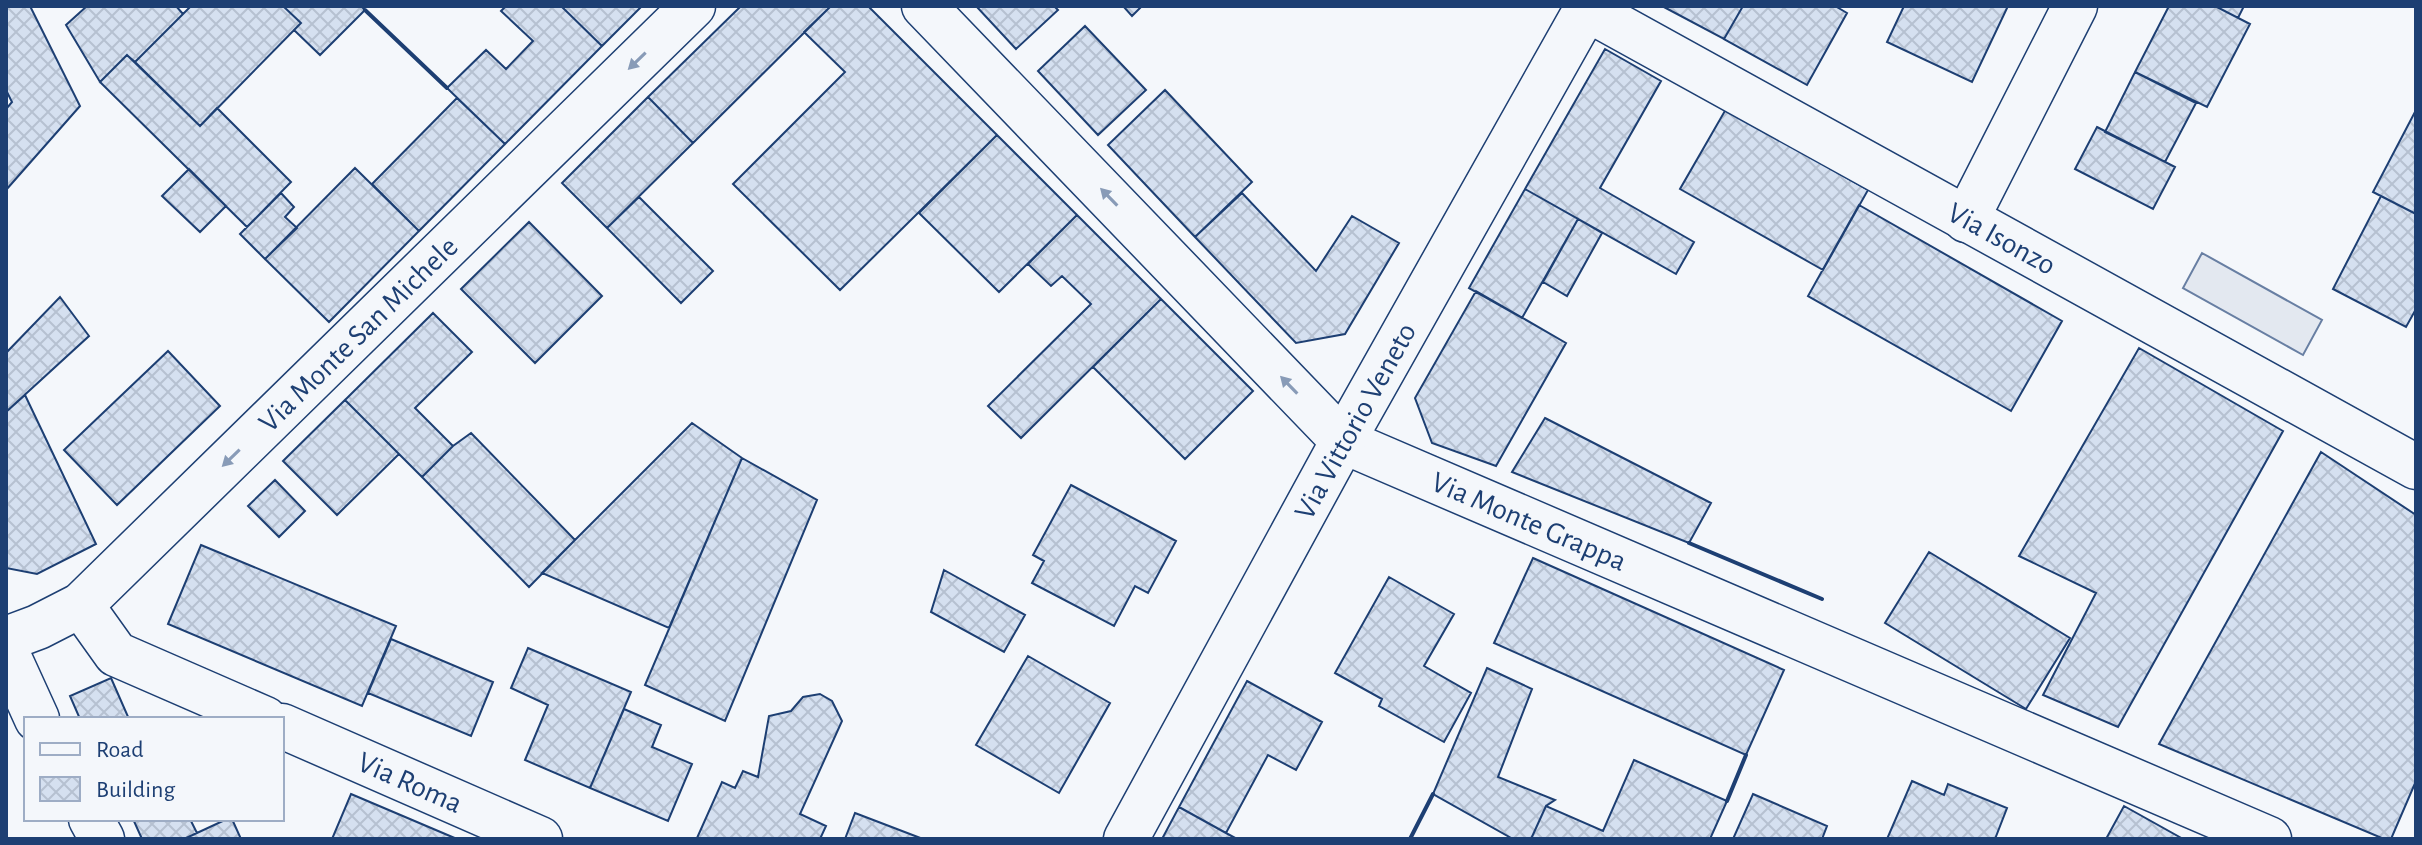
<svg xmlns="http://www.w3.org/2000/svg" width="2422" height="845" font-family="'Alegreya Sans',sans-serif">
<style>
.parking{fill:#e3e8f0;stroke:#687fa3;stroke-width:2}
.building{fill:url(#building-cross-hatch);stroke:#1d3f73;stroke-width:2}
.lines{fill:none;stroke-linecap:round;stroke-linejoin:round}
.minor-casing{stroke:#1d3f73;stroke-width:47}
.tertiary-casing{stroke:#1d3f73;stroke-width:47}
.minor{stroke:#f4f7fb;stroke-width:44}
.tertiary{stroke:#f4f7fb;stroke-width:44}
.wall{stroke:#1d3f73;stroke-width:4}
.oneway{fill:#889bb7}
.labels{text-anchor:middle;stroke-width:6;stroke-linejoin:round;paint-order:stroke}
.street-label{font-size:30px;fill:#1d3f73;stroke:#f4f7fb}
</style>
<defs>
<pattern id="building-cross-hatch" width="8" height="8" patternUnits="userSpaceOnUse" patternTransform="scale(2)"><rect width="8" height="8" fill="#d5e0f0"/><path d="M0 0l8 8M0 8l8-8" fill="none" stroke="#b6c1d1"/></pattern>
</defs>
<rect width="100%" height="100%" fill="#f4f7fb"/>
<!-- parking -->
<path class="parking" d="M 2202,253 L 2322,320 L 2303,355 L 2183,288 Z"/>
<!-- building -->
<path class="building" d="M 6,6 L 30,6 L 80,106 L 6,190 L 6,109 L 12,102 L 6,90 Z
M 87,6 L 176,6 L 183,14 L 135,62 L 127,55 L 100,82 L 66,25 Z
M 191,6 L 283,6 L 301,23 L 200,126 L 135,62 Z
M 283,6 L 361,6 L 365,10 L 320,55 L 294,30 L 301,23 Z
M 506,6 L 561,6 L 602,46 L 505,144 L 447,88 L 486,50 L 506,69 L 533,41 L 501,11 Z
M 561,6 L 642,6 L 602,46 Z
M 741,6 L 831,6 L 693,143 L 648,97 Z
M 831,6 L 868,6 L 997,135 L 840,290 L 733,184 L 845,72 L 804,32 Z
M 976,6 L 1054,6 L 1058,10 L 1016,49 Z
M 1123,6 L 1142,6 L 1132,16 Z
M 1662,6 L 1743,6 L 1724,39 Z
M 1743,6 L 1835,6 L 1847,13 L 1807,85 L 1724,39 Z
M 1904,6 L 2008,6 L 1972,82 L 1887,42 Z
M 2169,6 L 2215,6 L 2250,24 L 2207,107 L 2135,72 Z
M 2215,6 L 2244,6 L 2238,18 Z
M 1085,26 L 1146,90 L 1098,135 L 1038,71 Z
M 1605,49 L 1661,81 L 1600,188 L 1694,242 L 1676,274 L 1525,189 Z
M 127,55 L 200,126 L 217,108 L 291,182 L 247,227 L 100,82 Z
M 2135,72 L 2196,103 L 2165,162 L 2105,132 Z
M 1165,90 L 1252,182 L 1195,237 L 1108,145 Z
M 648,97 L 693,143 L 607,228 L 562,183 Z
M 457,98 L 505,144 L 419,231 L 372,184 Z
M 1726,109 L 1868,190 L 1823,270 L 1680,189 Z
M 2416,110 L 2416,214 L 2373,192 Z
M 2097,127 L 2175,167 L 2153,209 L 2075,169 Z
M 997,135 L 1077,215 L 999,292 L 919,213 Z
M 355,168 L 419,231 L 329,322 L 265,259 Z
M 189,169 L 226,206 L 200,232 L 162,196 Z
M 1525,189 L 1578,219 L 1522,318 L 1469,288 Z
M 281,193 L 294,207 L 285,217 L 297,228 L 265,259 L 240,234 Z
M 1242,193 L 1316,271 L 1352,216 L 1399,243 L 1345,334 L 1296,343 L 1195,237 Z
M 2381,196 L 2416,214 L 2416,309 L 2406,327 L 2333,289 Z
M 639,197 L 713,271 L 681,303 L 607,228 Z
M 1859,205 L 2062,321 L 2011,411 L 1808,296 Z
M 1077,215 L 1161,299 L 1021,438 L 988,406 L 1091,304 L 1062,276 L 1051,286 L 1028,264 Z
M 1578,219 L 1602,233 L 1567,296 L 1543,282 Z
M 529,222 L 602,296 L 535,363 L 461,289 Z
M 1476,291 L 1566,343 L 1496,466 L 1432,443 L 1415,398 Z
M 60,297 L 89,336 L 6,412 L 6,353 Z
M 1161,299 L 1253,391 L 1185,459 L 1093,367 Z
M 433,313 L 472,352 L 415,408 L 453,446 L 422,477 L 345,400 Z
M 2139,348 L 2283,431 L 2118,727 L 2043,695 L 2096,593 L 2019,556 Z
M 168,351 L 220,406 L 117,505 L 64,450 Z
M 25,395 L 96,544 L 37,574 L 6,568 L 6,412 Z
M 345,400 L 399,454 L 337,515 L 283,461 Z
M 1545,418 L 1711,503 L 1689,543 L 1512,472 Z
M 692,423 L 742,458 L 669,628 L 542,573 Z
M 471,433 L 575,540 L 529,587 L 422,477 L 453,446 Z
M 2321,452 L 2416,515 L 2416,781 L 2391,839 L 2384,839 L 2159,744 Z
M 742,458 L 817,500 L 725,721 L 645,685 Z
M 275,480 L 305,511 L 279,537 L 248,506 Z
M 1071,485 L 1176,541 L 1148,593 L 1135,586 L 1114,626 L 1032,583 L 1044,561 L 1033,555 Z
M 201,545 L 396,626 L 362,706 L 168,624 Z
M 1929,552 L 2070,638 L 2026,709 L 1885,623 Z
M 1533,558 L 1784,670 L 1746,755 L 1494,643 Z
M 944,570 L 1025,615 L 1004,652 L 931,612 Z
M 1389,577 L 1454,614 L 1424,666 L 1471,693 L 1444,742 L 1379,706 L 1382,699 L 1335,673 Z
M 391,639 L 493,682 L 471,736 L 368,693 Z
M 528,648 L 631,692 L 590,788 L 525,760 L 548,705 L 511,688 Z
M 1028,656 L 1110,703 L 1059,793 L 976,745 Z
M 1487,668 L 1532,689 L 1498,777 L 1555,800 L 1546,806 L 1531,839 L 1513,839 L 1433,794 Z
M 111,678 L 129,719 L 80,719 L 70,696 Z
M 1247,681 L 1322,722 L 1296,770 L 1268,755 L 1226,833 L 1179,807 Z
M 820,694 L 832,701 L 842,721 L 800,814 L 826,826 L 820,839 L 697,838 L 722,782 L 735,788 L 743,771 L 758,777 L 769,716 L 791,711 L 803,697 Z
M 624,709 L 661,725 L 652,747 L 692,764 L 668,821 L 590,788 Z
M 1634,760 L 1727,801 L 1710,839 L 1531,839 L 1546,806 L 1603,831 Z
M 1912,781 L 1944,795 L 1948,784 L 2007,808 L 1995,839 L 1887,839 Z
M 351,794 L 457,839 L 332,839 Z
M 1753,794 L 1827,826 L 1822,839 L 1733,839 Z
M 2124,806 L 2183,839 L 2106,839 Z
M 1179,807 L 1226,833 L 1237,839 L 1162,839 Z
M 855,813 L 923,839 L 845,839 Z
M 133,819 L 190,819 L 197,833 L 184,839 L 142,839 Z
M 227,819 L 232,819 L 241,839 L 184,839 Z"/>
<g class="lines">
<!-- minor casing -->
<g class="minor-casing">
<g id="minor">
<path id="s1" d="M 1588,6 L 1343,441 L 2269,839"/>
<path id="s2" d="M 1587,9 L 2416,467"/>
<path d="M 1966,220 L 2075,6"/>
<path d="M 81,605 L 116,654 L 265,719"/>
<path id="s3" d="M 6,639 L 38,627 L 81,605 L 693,6"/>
<path id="s4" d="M 282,726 L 540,839"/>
</g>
</g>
<!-- tertiary casing -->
<g class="tertiary-casing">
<path id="tertiary" d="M 924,6 L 1343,441 L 1126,839
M 6,651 L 37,719
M 91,819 L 102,839"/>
</g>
<!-- minor -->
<use href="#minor" class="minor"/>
<!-- tertiary -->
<use href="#tertiary" class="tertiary"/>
<!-- wall -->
<path class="wall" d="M 365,10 L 447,88
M 1689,543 L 1822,599
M 1727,801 L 1746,755
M 1410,839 L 1433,794"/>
</g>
<!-- one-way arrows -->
<defs><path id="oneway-solid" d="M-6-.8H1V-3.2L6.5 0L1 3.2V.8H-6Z" transform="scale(2)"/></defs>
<g class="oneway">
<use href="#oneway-solid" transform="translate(637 61) rotate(136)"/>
<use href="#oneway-solid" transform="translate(1109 197) rotate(-134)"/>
<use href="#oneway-solid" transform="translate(1289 385) rotate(-134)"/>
<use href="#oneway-solid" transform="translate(231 458) rotate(136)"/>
</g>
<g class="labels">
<!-- street labels -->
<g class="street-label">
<text dy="10" stroke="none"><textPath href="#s2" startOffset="474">Via Isonzo</textPath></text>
<text dy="10" stroke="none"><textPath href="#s3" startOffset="470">Via Monte San Michele</textPath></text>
<text transform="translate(1355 421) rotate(-61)" y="10">Via Vittorio Veneto</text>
<text dy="10" stroke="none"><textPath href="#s1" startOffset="702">Via Monte Grappa</textPath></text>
<text dy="10" stroke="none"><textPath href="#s4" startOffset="140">Via Roma</textPath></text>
</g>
</g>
<!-- border -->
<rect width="2422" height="845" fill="none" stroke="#1d3f73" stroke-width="16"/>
<!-- legend -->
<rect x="24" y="717" width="260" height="104" fill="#f4f7fb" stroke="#9eadc5" stroke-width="2"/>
<rect x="40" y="743" width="40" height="12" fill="#f4f7fb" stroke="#9eadc5" stroke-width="2"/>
<text x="96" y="757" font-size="24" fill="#1d3f73">Road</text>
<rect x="40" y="777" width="40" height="24" fill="url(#building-cross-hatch)" stroke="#9eadc5" stroke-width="2"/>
<text x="96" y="797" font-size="24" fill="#1d3f73">Building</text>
</svg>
